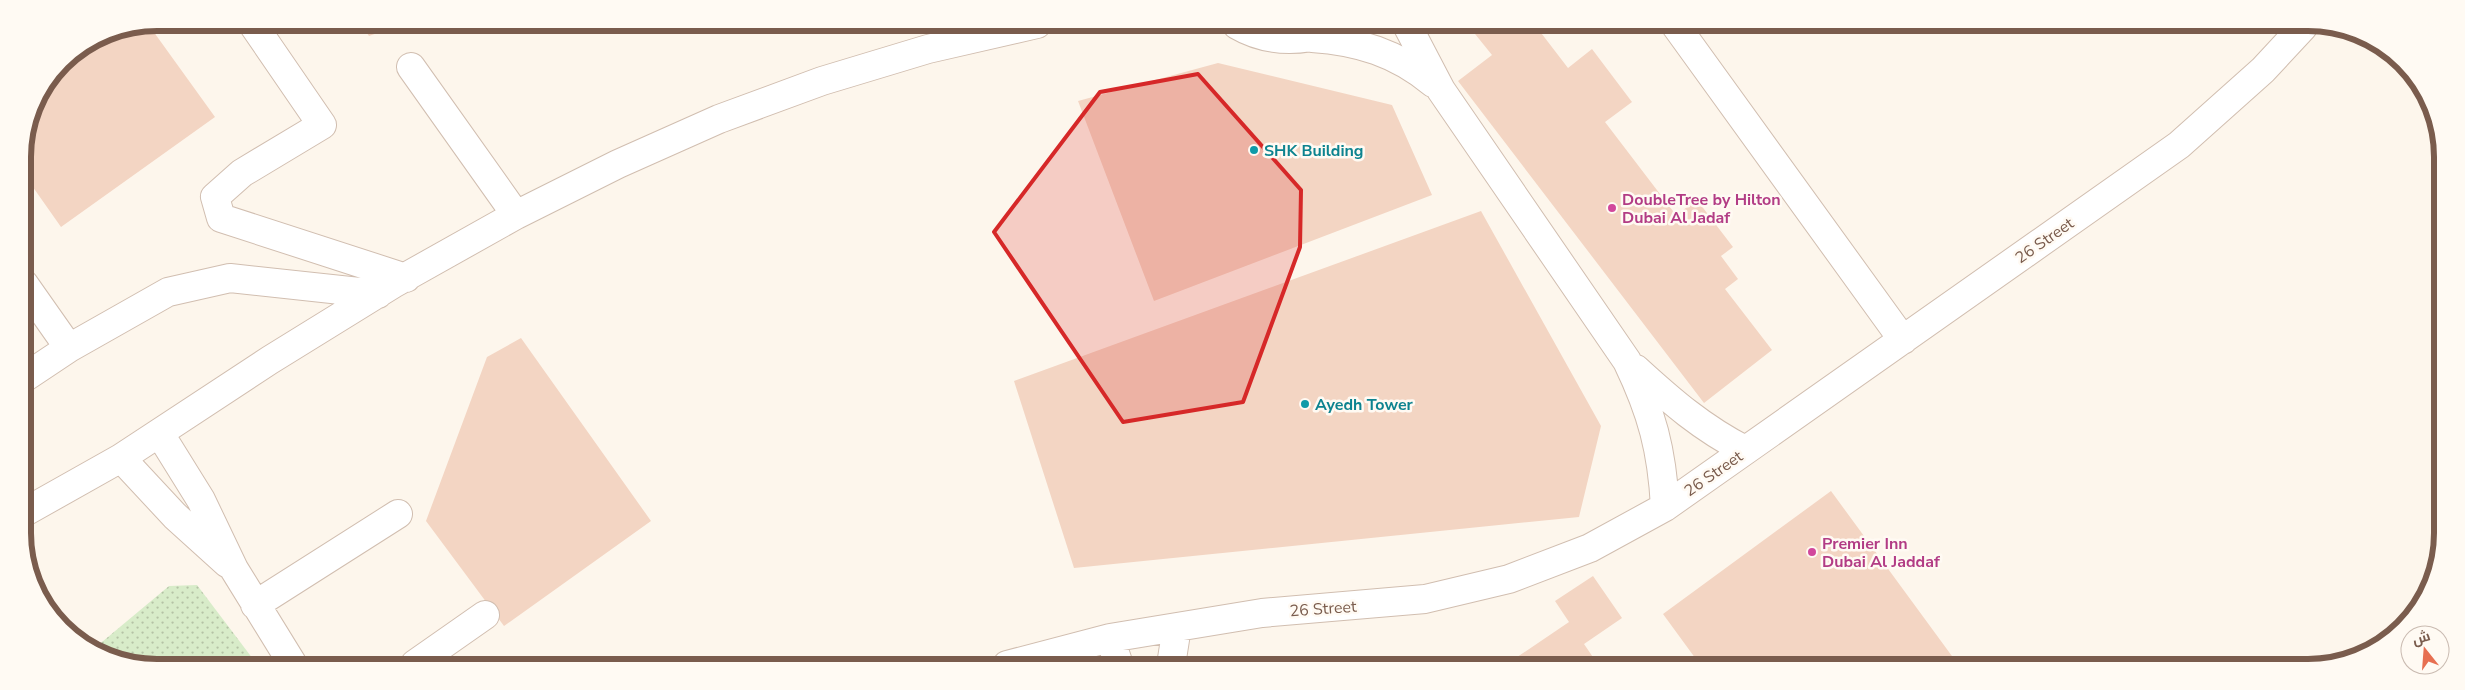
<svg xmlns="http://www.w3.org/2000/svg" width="2465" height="690" font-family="'Nunito Sans',Cairo,sans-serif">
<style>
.grass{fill:url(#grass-dots)}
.building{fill:#f3d5c3}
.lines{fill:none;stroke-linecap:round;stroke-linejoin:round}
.minor-casing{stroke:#d1beb0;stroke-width:30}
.minor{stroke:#fff;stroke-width:28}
.marked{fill:#d62828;fill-opacity:0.2;stroke:#d62828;stroke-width:4;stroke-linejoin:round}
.culture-dot{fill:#0f9aa8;stroke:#fffaf3;stroke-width:2}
.hotel-dot{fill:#d1479c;stroke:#fffaf3;stroke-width:2}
.labels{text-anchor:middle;stroke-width:5;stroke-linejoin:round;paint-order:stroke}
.culture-label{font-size:16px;font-weight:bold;fill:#0d838f;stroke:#fffaf3;text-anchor:start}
.hotel-label{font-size:16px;font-weight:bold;fill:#b23c85;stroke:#fffaf3;text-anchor:start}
.street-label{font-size:16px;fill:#7a5c4d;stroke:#fffaf3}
.rim{fill:none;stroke:#7a5c4d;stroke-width:6}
</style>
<defs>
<pattern id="grass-dots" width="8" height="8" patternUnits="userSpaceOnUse" patternTransform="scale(1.25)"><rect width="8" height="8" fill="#d8ecc9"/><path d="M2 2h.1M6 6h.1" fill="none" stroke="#b4c2a5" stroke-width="1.8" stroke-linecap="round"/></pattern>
</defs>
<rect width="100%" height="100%" fill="#fdf6ec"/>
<!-- grass -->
<path class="grass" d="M 197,585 L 256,663 L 122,663 L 96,647 L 169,586 Z"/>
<!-- building -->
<path class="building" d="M 360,23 L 405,23 L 369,36 Z
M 148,24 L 215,117 L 61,227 L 23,173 L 23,148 L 33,105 L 62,62 L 106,33 Z
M 1476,25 L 1535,25 L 1568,68 L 1592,49 L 1632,102 L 1605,122 L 1676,215 L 1697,200 L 1733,247 L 1721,256 L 1738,279 L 1725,289 L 1772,350 L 1704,403 L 1458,81 L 1492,55 L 1471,29 Z
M 1218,63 L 1392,105 L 1432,195 L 1154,301 L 1078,101 Z
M 1481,211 L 1601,426 L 1579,517 L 1074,568 L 1014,381 Z
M 521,338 L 651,521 L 504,626 L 426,521 L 487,357 Z
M 1831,491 L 1960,667 L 1701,666 L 1663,614 Z
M 1593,576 L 1622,618 L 1584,644 L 1599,666 L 1504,666 L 1569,622 L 1555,601 Z"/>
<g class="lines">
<!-- minor casing -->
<g class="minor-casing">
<path id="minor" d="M 252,23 L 322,125 L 242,173 L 215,197 L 221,218 L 406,278
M 1237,25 C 1266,42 1298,42 1330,33
M 1407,25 L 1441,90 L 1627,361 C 1652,413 1662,450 1665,507
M 1676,26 L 1903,340
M 1312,38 C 1358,41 1397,53 1433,83
M 411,67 L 516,215
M 24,284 L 69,348
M 1636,369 C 1671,401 1702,428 1745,450
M 24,378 L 69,348 L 168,292 L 230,278 L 378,294
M 160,434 L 201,500 L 234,569 L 292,663
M 121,458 L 175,516 L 227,563
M 25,512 L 121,458 L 270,360 L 393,284 L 516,215 L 618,164 L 719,119 L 822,81 L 928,49 L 1037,24
M 255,605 L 398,514
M 1110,638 L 1119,665
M 415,664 L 485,615
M 1007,665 L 1110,638 L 1262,613 L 1425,599 L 1509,579 L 1590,548 L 1665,507 L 2179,145 L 2263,70 L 2303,27
M 1171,665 L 1177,627"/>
</g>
<!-- minor -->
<use href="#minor" class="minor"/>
</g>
<!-- marked area -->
<path class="marked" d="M 1198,74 L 1301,190 L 1300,247 L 1243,402 L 1123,422 L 994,232 L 1100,92 Z"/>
<!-- markers -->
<g class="culture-dot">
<circle cx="1254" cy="150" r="5"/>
<circle cx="1305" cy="404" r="5"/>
</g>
<g class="hotel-dot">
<circle cx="1612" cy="208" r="5"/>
<circle cx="1812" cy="552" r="5"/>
</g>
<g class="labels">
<!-- culture labels -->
<g class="culture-label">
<text x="1264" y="156">SHK Building</text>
<text x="1315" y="410">Ayedh Tower</text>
</g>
<!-- hotel labels -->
<g class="hotel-label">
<text x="1622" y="205">DoubleTree by Hilton<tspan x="1622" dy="18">Dubai Al Jadaf</tspan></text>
<text x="1822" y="549">Premier Inn<tspan x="1822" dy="18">Dubai Al Jaddaf</tspan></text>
</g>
<!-- street labels -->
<g class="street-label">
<text transform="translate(2044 240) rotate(-35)" y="6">26 Street</text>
<text transform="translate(1713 473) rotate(-35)" y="6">26 Street</text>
<text transform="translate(1323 608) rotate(-4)" y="6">26 Street</text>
</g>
</g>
<!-- crop -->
<path d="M0 0H2465V690H0ZM157 31H2308A126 126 0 0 1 2434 157V533A126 126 0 0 1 2308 659H157A126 126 0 0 1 31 533V157A126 126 0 0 1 157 31Z" fill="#fffaf3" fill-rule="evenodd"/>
<path class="rim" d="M157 31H2308A126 126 0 0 1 2434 157V533A126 126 0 0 1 2308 659H157A126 126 0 0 1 31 533V157A126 126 0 0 1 157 31Z"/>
<!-- north arrow -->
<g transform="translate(2425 650) rotate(343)"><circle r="24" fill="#fffaf3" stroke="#cabbb1"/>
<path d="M0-4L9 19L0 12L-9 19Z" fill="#e76f51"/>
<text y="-8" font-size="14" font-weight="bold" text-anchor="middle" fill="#7a5c4d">ش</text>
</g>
</svg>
